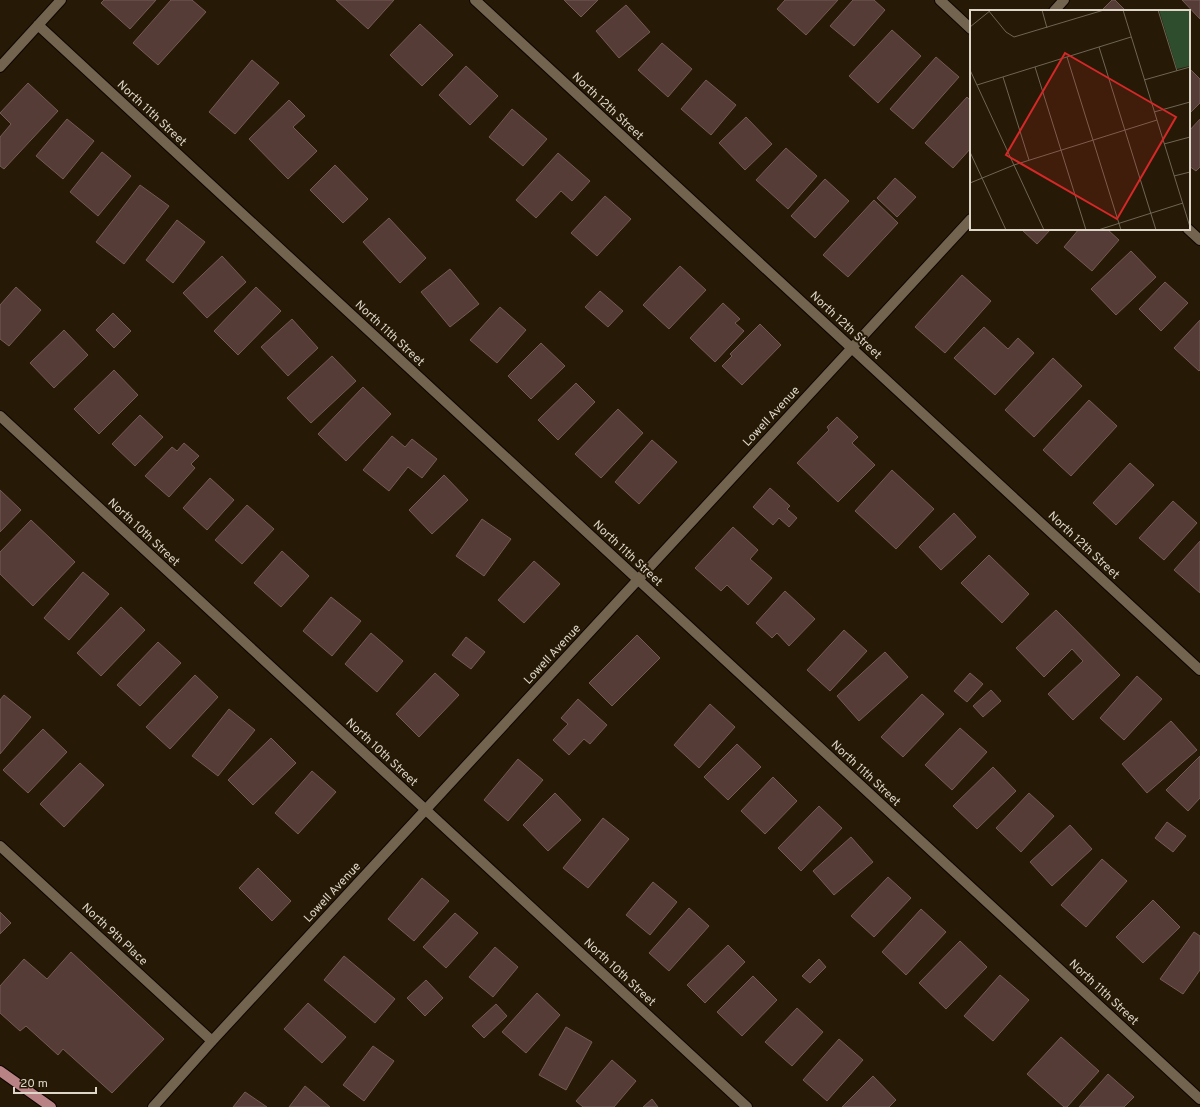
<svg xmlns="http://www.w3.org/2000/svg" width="1200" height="1107" font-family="Overpass,sans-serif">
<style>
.building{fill:#553c36;stroke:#755a54}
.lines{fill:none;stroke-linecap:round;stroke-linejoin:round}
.minor-casing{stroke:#0e0500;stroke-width:12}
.major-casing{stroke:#0e0500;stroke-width:12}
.minor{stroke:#72644e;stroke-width:10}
.major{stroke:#b98386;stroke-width:10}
.labels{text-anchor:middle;stroke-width:4;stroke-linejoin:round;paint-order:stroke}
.street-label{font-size:12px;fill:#ddd6c9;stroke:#261a06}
.inset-road{fill:none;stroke:#6f6554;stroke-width:1}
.view{fill:#d62828;fill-opacity:0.15;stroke:#d62828;stroke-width:2}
.inset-edge{fill:none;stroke:#ddd6c9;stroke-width:2}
</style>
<rect width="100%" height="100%" fill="#261a06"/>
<!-- building -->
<path class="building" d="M 104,0 L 156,0 L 130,29 L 101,3 Z
M 171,0 L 192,0 L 206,12 L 158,65 L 133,43 Z
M 336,0 L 394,0 L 368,29 Z
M 564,0 L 598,0 L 581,17 Z
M 785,0 L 838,0 L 806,35 L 777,9 Z
M 853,0 L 874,0 L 885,10 L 854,46 L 830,26 Z
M 1112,0 L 1115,0 L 1126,11 L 1101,11 Z
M 1182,0 L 1200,0 L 1200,19 Z
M 626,5 L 650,32 L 619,58 L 596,31 Z
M 420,24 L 453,55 L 422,86 L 390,55 Z
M 892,30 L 921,56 L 878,103 L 849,76 Z
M 662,43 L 692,69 L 668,97 L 638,70 Z
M 936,57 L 959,77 L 913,129 L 890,109 Z
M 252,60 L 279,83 L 235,134 L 209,112 Z
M 466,66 L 498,96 L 470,125 L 439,95 Z
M 1189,68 L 1200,79 L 1200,103 L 1189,114 Z
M 706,80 L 736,105 L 711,135 L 681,109 Z
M 28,83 L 58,111 L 4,169 L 0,166 L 0,137 L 11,124 L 0,113 Z
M 967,97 L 971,101 L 971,148 L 953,168 L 925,143 Z
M 289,100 L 305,116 L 293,127 L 317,151 L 288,179 L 249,139 Z
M 512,109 L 547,139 L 523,166 L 489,137 Z
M 746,117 L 772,144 L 745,170 L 719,143 Z
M 67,119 L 94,141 L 63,179 L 36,156 Z
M 1200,119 L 1200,167 L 1196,171 L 1189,166 L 1189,131 Z
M 786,148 L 817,176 L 788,209 L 756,180 Z
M 102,152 L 131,176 L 98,216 L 70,192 Z
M 558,153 L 590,181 L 572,201 L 561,191 L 536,218 L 516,200 Z
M 335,165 L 368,199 L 343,223 L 310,190 Z
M 895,178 L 916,197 L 897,217 L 877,198 Z
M 825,179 L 849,201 L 815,238 L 791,216 Z
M 140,185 L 169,206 L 124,264 L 96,242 Z
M 605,196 L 631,219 L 597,256 L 571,233 Z
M 874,200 L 898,223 L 848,277 L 823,255 Z
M 389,218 L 426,258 L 400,283 L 363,242 Z
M 177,220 L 205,242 L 173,283 L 146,260 Z
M 1021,229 L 1051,229 L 1037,244 Z
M 1079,229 L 1107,229 L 1119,240 L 1092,271 L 1064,247 Z
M 1131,251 L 1156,277 L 1116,315 L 1091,289 Z
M 222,256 L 246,282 L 207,318 L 183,293 Z
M 680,266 L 706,290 L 669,329 L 643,305 Z
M 450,269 L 479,304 L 450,327 L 421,292 Z
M 962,275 L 991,301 L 945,353 L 915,327 Z
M 1165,282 L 1188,303 L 1161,331 L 1139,309 Z
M 16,287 L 41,310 L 9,346 L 0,339 L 0,305 Z
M 256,287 L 281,311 L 238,355 L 214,331 Z
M 600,291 L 623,311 L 608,327 L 585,307 Z
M 723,303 L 740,319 L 735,323 L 744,331 L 715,362 L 690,338 Z
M 500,307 L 526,330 L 497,363 L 470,340 Z
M 113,313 L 131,331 L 114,348 L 96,330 Z
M 292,319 L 318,348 L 288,376 L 261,347 Z
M 1200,320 L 1200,370 L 1199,371 L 1174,348 Z
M 760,324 L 781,345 L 742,385 L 722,366 L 732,356 L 730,354 Z
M 984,327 L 1008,349 L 1018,338 L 1034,353 L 995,395 L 954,358 Z
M 64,330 L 88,355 L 54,388 L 30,363 Z
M 541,343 L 565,366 L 531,399 L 508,376 Z
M 332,356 L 356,381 L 311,423 L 287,398 Z
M 1053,358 L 1082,386 L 1034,437 L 1005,410 Z
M 114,370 L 138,395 L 99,434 L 74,409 Z
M 576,383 L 595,402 L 558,440 L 538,420 Z
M 363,387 L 391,414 L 346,461 L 318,434 Z
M 1089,400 L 1117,426 L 1071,476 L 1043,450 Z
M 618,409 L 643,433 L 601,478 L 575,454 Z
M 140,415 L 163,437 L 135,466 L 112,444 Z
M 837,417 L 858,437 L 852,443 L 875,465 L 838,502 L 797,463 L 829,430 L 827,427 Z
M 392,436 L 405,447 L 412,439 L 437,459 L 422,478 L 408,467 L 389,491 L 363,470 Z
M 652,440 L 677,462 L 639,504 L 615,482 Z
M 184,443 L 199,456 L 191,464 L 195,468 L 169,497 L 145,476 L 172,447 L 177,451 Z
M 1130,463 L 1154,485 L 1116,525 L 1093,503 Z
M 892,470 L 934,509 L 896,549 L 855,511 Z
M 444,475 L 468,500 L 432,534 L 409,510 Z
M 210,478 L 234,500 L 207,530 L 183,508 Z
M 770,488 L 790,506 L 787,509 L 797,518 L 789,527 L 779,518 L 773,525 L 753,507 Z
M 0,490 L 21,510 L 0,532 Z
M 1173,501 L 1197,523 L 1164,560 L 1139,538 Z
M 247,505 L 274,529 L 242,564 L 215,540 Z
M 954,513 L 976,537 L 941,570 L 919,547 Z
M 482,519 L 511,539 L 484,576 L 456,556 Z
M 31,520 L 75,562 L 33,606 L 0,574 L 0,552 Z
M 733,527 L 758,550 L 750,559 L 772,578 L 748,605 L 727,585 L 721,591 L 695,568 Z
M 1200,541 L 1200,593 L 1174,570 Z
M 282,551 L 309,576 L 281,607 L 254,583 Z
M 989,555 L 1029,594 L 1002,623 L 961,583 Z
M 534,561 L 560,584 L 524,623 L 498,600 Z
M 83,572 L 109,594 L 69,640 L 44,618 Z
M 785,591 L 815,619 L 789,646 L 777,633 L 772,638 L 756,623 Z
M 331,597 L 361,621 L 332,656 L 303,631 Z
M 121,607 L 145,630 L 101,676 L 77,653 Z
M 1056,610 L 1120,675 L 1073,720 L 1048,694 L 1083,661 L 1072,649 L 1044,677 L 1016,648 Z
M 844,630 L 867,651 L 830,691 L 807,670 Z
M 371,633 L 403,661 L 377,692 L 345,664 Z
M 637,635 L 660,658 L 612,706 L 589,683 Z
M 466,637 L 485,652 L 471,669 L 452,655 Z
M 158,642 L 181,663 L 140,706 L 117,685 Z
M 885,652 L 908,677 L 859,721 L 837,696 Z
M 435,673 L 459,695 L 419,737 L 396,714 Z
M 970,673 L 983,684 L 967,702 L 954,691 Z
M 195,675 L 218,697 L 170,749 L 146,727 Z
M 1137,676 L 1162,699 L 1124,740 L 1100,718 Z
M 991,690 L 1001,701 L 983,717 L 973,706 Z
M 922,694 L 944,714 L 903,757 L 881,737 Z
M 4,695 L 31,717 L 0,754 L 0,700 Z
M 578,699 L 607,725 L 590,744 L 584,739 L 569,755 L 553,740 L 568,724 L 561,718 Z
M 710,704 L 735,727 L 699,768 L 674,745 Z
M 229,709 L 255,730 L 218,776 L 192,756 Z
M 1171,721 L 1197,750 L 1147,793 L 1122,764 Z
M 960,728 L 987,752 L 952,790 L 925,765 Z
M 43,729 L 67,752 L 28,793 L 3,770 Z
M 271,738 L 296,763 L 253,805 L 228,780 Z
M 737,744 L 761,767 L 728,800 L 704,777 Z
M 1200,756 L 1200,798 L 1188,811 L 1166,790 Z
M 518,759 L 543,780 L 508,821 L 484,800 Z
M 80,763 L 104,785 L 64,827 L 40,804 Z
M 993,767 L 1016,791 L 977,829 L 953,806 Z
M 312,771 L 336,792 L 298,834 L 275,813 Z
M 773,777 L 797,801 L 765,834 L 741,811 Z
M 555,793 L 581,820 L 548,851 L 523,825 Z
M 1029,793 L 1054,816 L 1021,852 L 996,828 Z
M 819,806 L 842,828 L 801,871 L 778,848 Z
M 603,818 L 629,839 L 588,888 L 563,868 Z
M 1167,822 L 1186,836 L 1173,852 L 1155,838 Z
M 1070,825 L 1092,849 L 1052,886 L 1030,862 Z
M 851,837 L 873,862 L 834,895 L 813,871 Z
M 1102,859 L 1127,881 L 1086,927 L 1061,905 Z
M 258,868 L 291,901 L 272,921 L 239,888 Z
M 888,877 L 911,898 L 874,937 L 851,916 Z
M 422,878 L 449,901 L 414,941 L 388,919 Z
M 653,882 L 677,902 L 650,935 L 626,915 Z
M 1153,900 L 1180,927 L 1143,963 L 1116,937 Z
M 689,908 L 709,926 L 669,971 L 649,953 Z
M 921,909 L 946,932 L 906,975 L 882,952 Z
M 0,912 L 11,923 L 0,934 Z
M 455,913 L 478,933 L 446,968 L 423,947 Z
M 1194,932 L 1200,936 L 1200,970 L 1183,994 L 1160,979 Z
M 960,941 L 987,967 L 946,1009 L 919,983 Z
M 728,945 L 745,962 L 705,1003 L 687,985 Z
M 495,947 L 518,967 L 493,997 L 469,977 Z
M 71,952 L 164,1039 L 112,1093 L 63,1049 L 58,1055 L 26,1026 L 20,1031 L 0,1013 L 0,986 L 24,959 L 47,979 Z
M 344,956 L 395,999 L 375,1023 L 324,980 Z
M 819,959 L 826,967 L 810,983 L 802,976 Z
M 1000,975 L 1029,1000 L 993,1041 L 964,1016 Z
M 753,976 L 777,1000 L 742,1036 L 717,1012 Z
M 426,980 L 443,998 L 425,1016 L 407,998 Z
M 537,993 L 560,1015 L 526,1053 L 502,1032 Z
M 308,1003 L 346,1037 L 322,1063 L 284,1029 Z
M 496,1004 L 507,1016 L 484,1038 L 472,1026 Z
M 797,1008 L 823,1032 L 792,1066 L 765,1042 Z
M 566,1027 L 592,1042 L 566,1090 L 539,1075 Z
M 1061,1037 L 1099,1071 L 1067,1107 L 1064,1107 L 1027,1074 Z
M 839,1039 L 863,1060 L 827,1101 L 803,1080 Z
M 373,1046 L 394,1061 L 364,1101 L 343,1085 Z
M 612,1060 L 636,1081 L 614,1107 L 583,1107 L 576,1101 Z
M 1108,1074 L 1134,1097 L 1124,1107 L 1079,1107 Z
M 873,1076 L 896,1100 L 889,1107 L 842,1107 Z
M 305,1086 L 330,1107 L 289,1107 Z
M 245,1092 L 267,1107 L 233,1107 Z
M 652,1099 L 658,1107 L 643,1107 Z"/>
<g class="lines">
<!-- minor casing -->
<g class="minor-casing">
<path id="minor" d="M 475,0 L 1200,670
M 940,0 L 971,29
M 1054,11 L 1064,0
M 38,25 L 1200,1099
M 0,67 L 61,0
M 1188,229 L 1200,240
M 0,416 L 747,1107
M 0,846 L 212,1041
M 153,1107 L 212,1041 L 971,219"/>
</g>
<!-- major casing -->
<g class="major-casing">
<path id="major" d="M 0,1071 L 51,1107"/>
</g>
<!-- minor -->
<use href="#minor" class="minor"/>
<!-- major -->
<use href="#major" class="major"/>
</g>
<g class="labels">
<!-- street labels -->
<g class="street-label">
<text transform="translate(608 106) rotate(43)" y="4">North 12th Street</text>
<text transform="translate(152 113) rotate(43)" y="4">North 11th Street</text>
<text transform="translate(846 325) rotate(43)" y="4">North 12th Street</text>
<text transform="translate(390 333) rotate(43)" y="4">North 11th Street</text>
<text transform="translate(771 416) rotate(-47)" y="4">Lowell Avenue</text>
<text transform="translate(144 532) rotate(43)" y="4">North 10th Street</text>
<text transform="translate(1084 545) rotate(43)" y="4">North 12th Street</text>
<text transform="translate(628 553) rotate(43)" y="4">North 11th Street</text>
<text transform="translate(552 654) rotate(-47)" y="4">Lowell Avenue</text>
<text transform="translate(382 752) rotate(43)" y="4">North 10th Street</text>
<text transform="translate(866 773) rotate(43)" y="4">North 11th Street</text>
<text transform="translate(332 892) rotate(-47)" y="4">Lowell Avenue</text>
<text transform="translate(115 934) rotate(43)" y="4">North 9th Place</text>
<text transform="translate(620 972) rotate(43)" y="4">North 10th Street</text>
<text transform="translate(1104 992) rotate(43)" y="4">North 11th Street</text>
</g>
</g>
<!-- overview -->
<g transform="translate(970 10)">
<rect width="220" height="220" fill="#261a06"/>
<path d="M 189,0 L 220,0 L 220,56 L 207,59 Z" fill="#2e4d2c"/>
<path class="inset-road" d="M 18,0 L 36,22 L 44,27 L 134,0M 72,0 L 77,18M 153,0 L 220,217M 188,0 L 207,61M 0,17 L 21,0M 129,37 L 186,220M 97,47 L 151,220M 65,57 L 116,220M 0,60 L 74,220M 33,67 L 59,150M 174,70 L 220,57M 7,75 L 161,27M 184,102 L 220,92M 194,134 L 220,127M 0,142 L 36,220M 204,166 L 220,162M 0,173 L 44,155 L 187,110M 128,220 L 213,193"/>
<path class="view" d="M 95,43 L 206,107 L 147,209 L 36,145 Z"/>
<rect width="220" height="220" class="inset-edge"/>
</g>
<!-- scale -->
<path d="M14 1087v6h82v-6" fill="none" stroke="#ddd6c9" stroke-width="2"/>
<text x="20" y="1087" font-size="12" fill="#ddd6c9" stroke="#261a06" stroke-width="3" paint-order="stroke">20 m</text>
</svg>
